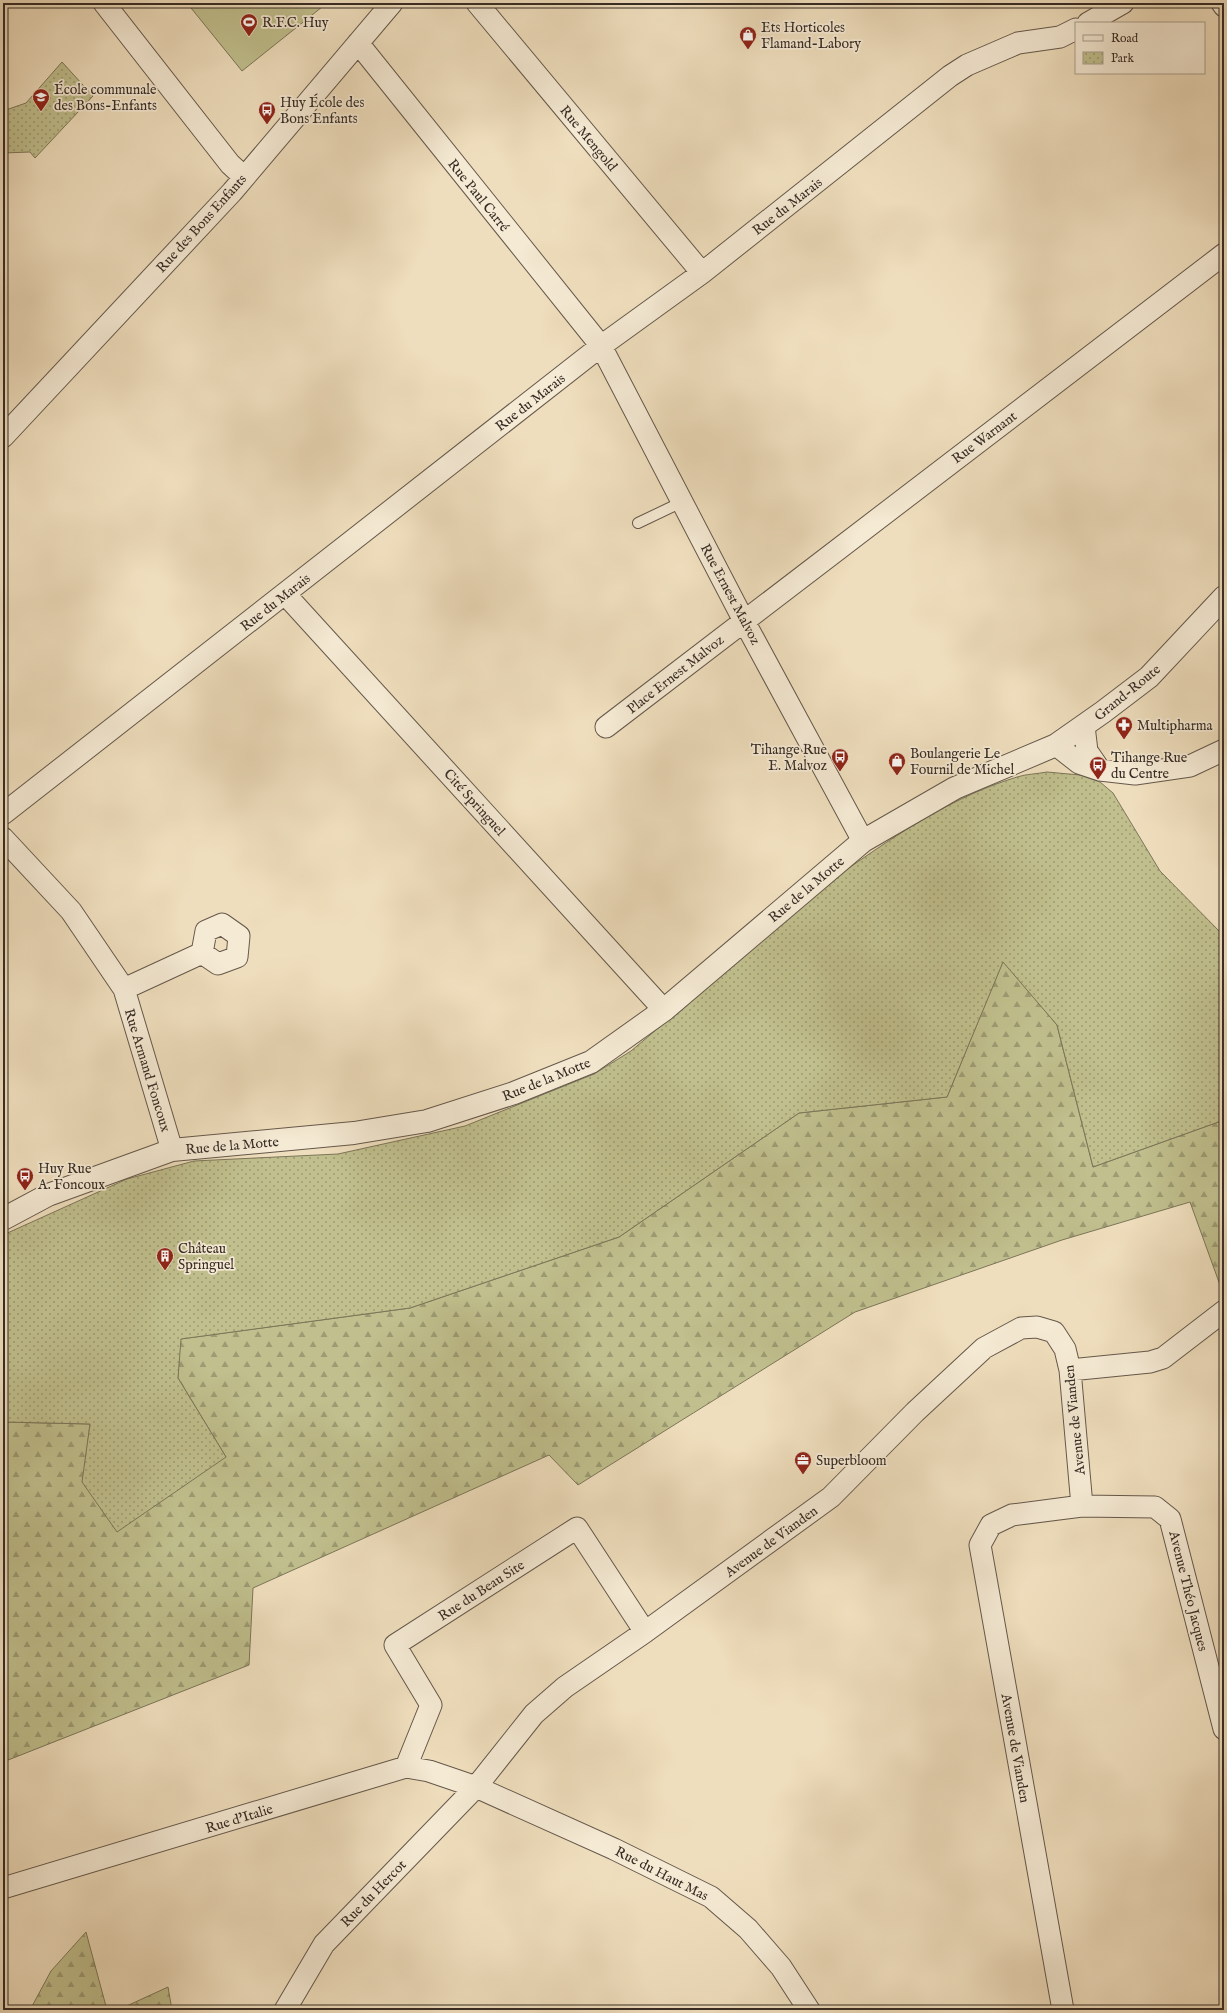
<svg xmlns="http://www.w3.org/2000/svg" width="1227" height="2013" font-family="'IM FELL English',serif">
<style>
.green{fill:#c0bf8d;stroke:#7c7659}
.forest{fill:url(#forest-firs);stroke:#7c7659}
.park{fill:url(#park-dots);stroke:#7c7659}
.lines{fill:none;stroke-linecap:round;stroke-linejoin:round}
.service-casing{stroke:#65584b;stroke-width:12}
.minor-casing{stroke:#65584b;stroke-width:23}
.tertiary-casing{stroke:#65584b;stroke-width:24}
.service{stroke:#f5ead4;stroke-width:10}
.minor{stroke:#f5ead4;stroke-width:21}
.tertiary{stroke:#f5ead4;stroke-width:22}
.labels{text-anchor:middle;stroke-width:3.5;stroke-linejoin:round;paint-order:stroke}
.poi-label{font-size:14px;fill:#372c25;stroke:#f5ead4;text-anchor:start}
.street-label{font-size:14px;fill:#372c25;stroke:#f5ead4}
</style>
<defs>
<pattern id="forest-firs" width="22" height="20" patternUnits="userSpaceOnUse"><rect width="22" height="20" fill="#c0bf8d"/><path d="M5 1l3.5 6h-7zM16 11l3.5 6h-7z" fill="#9d9b73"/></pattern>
<pattern id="park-dots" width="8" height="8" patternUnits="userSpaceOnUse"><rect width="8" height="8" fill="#c0bf8d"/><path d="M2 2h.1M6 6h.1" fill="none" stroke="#9d9b73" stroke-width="1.8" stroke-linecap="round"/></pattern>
</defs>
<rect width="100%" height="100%" fill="#efdebd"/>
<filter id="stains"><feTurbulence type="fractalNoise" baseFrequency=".005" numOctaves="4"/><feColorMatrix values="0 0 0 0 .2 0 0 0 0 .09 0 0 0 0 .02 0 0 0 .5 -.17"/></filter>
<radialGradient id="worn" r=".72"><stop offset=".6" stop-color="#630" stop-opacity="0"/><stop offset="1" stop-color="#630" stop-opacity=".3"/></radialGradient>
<!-- green -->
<path class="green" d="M 187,3 L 327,3 L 242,71 Z"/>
<!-- forest -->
<path class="forest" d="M 1003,961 L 1057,1025 L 1093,1167 L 1224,1120 L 1224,1296 L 1190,1202 L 1062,1240 L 855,1312 L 578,1485 L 549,1455 L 253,1588 L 249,1665 L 3,1762 L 3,1422 L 90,1424 L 83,1482 L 226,1457 L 178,1378 L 180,1339 L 410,1308 L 619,1237 L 799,1113 L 947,1097 Z
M 86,1932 L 107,2010 L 30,2010 L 51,1971 Z
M 168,1987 L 172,2010 L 118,2010 Z"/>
<!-- park -->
<path class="park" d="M 62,62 L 93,96 L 35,158 L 30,152 L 3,153 L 3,111 L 26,103 Z
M 1047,772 L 1080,775 L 1100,782 L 1113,793 L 1160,871 L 1224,936 L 1224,1120 L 1093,1167 L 1057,1025 L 1003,962 L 947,1097 L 799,1113 L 619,1237 L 410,1308 L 181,1339 L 178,1378 L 226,1457 L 117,1532 L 82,1482 L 90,1424 L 3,1422 L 3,1235 L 127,1179 L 194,1161 L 338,1154 L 465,1126 L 594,1074 L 631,1051 L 846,870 C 899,833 954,796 1017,777 C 1026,774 1037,774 1047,772 Z"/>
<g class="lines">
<!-- service casing -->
<g class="service-casing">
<path id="service" d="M 638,523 L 682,502"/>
</g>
<!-- minor casing -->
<g class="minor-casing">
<path id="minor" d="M 104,3 L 230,164 L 244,177
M 477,3 L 702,273
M 1222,3 L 1224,6
M 1088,23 L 1123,3
M 358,43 L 601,346 L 744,621 L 863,841
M 3,437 L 232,192 L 392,3
M 285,594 L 664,1010
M 1084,726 L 1087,751 L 1100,770
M 606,727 L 1224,254
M 1056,745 L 1079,763 L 1100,770 L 1135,774 L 1190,766 L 1224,750
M 3,814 L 601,346 L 702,273 L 950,76 L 967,65 L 1018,43 L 1060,37 L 1076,29
M 3,838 L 71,911 L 124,989 L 172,1150
M 124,989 L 202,953 L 218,964 L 237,957 L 239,936 L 222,924 L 206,931 L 202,953
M 1070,1370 L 1150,1362 L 1163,1358 L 1224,1311
M 1082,1506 L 1155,1507 L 1170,1519 L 1224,1729
M 406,1767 L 431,1705 L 395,1645 L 577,1528 L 645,1632
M 3,1888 L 406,1767 L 429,1771 L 476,1787 L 614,1849 L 711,1897 L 748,1929 L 781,1967 L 809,2010
M 285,2010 L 324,1944 L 476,1787 L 534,1714 L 565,1687 L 645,1632 L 831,1497 L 915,1412 L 984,1348 L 1021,1328 L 1037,1327 L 1054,1332 L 1065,1349 L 1070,1370 L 1082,1506 L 1012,1515 L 991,1525 L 980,1545 L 1063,2010"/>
</g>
<!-- tertiary casing -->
<g class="tertiary-casing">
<path id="tertiary" d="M 3,1219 L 48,1195 L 172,1150 L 354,1133 L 427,1121 L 514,1093 L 591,1062 L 664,1010 L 863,841 L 955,788 L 1056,745 L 1103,712 L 1149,677 L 1224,597"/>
</g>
<!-- service -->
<use href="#service" class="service"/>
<!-- minor -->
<use href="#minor" class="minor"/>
<!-- tertiary -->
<use href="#tertiary" class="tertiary"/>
</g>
<!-- icons -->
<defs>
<g id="stadium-pin" transform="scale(0.9)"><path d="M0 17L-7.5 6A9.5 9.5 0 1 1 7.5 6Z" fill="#8f2418" stroke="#f5ead4"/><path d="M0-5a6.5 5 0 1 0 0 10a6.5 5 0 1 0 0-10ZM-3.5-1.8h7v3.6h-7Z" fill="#fff"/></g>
<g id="shop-pin" transform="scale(0.9)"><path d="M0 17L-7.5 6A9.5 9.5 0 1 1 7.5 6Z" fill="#8f2418" stroke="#f5ead4"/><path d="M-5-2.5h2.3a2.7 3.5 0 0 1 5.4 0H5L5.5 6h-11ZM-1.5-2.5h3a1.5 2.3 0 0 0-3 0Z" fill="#fff"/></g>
<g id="school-pin" transform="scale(0.9)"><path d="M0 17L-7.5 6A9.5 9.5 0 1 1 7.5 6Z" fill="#8f2418" stroke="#f5ead4"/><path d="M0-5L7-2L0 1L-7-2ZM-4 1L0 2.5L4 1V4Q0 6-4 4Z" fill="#fff"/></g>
<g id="bus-pin" transform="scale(0.9)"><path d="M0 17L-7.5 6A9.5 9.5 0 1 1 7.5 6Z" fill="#8f2418" stroke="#f5ead4"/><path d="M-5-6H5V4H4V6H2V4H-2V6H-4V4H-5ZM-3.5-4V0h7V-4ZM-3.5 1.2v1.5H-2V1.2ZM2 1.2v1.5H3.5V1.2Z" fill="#fff"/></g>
<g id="pharmacy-pin" transform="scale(0.9)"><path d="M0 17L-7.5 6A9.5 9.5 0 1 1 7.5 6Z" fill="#8f2418" stroke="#f5ead4"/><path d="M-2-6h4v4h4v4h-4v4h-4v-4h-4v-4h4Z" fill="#fff"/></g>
<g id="building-pin" transform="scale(0.9)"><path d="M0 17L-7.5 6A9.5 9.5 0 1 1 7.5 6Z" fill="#8f2418" stroke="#f5ead4"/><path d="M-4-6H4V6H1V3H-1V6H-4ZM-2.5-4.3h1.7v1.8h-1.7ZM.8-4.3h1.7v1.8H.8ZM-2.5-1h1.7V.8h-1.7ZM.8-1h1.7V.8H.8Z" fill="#fff"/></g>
<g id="office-pin" transform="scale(0.9)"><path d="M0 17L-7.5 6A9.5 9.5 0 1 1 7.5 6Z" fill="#8f2418" stroke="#f5ead4"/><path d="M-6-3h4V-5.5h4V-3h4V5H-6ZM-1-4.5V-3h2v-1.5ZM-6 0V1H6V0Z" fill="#fff"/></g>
</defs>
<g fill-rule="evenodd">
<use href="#stadium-pin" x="249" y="22"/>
<use href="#shop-pin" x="748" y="35"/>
<use href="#school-pin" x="41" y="97"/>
<use href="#bus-pin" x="267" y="110"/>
<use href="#pharmacy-pin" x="1124" y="725"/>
<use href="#bus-pin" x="840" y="757"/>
<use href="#shop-pin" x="897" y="761"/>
<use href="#bus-pin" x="1098" y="765"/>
<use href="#bus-pin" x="25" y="1176"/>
<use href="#building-pin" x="165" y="1256"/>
<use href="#office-pin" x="803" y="1460"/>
</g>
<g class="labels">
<!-- poi labels -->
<g class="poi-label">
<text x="262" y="27">R.F.C. Huy</text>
<text x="761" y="32">Ets Horticoles<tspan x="761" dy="16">Flamand-Labory</tspan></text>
<text x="54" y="94">École communale<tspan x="54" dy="16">des Bons-Enfants</tspan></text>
<text x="280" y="107">Huy École des<tspan x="280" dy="16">Bons Enfants</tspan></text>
<text x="1137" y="730">Multipharma</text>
<text x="827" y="754" text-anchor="end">Tihange Rue<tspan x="827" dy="16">E. Malvoz</tspan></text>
<text x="910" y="758">Boulangerie Le<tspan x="910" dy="16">Fournil de Michel</tspan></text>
<text x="1111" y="762">Tihange Rue<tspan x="1111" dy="16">du Centre</tspan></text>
<text x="38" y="1173">Huy Rue<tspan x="38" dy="16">A. Foncoux</tspan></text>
<text x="178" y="1253">Château<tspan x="178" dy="16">Springuel</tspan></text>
<text x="816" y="1465">Superbloom</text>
</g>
<!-- street labels -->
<g class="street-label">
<text transform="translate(589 138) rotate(50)" y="5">Rue Mengold</text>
<text transform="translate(479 195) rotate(51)" y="5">Rue Paul Carré</text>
<text transform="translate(787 206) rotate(-38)" y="5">Rue du Marais</text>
<text transform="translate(201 223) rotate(-48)" y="5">Rue des Bons Enfants</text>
<text transform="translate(530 402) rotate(-38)" y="5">Rue du Marais</text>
<text transform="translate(984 437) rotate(-37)" y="5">Rue Warnant</text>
<text transform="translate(731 594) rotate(62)" y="5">Rue Ernest Malvoz</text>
<text transform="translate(275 602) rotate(-38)" y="5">Rue du Marais</text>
<text transform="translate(675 674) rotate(-38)" y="5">Place Ernest Malvoz</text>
<text transform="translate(1127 692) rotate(-39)" y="5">Grand-Route</text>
<text transform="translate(475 802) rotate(48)" y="5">Cité Springuel</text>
<text transform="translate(806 889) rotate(-40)" y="5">Rue de la Motte</text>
<text transform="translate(148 1070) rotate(73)" y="5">Rue Armand Foncoux</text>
<text transform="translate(546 1079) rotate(-22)" y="5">Rue de la Motte</text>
<text transform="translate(232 1145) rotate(-5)" y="5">Rue de la Motte</text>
<text transform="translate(1074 1420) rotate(-96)" y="5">Avenue de Vianden</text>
<text transform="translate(771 1541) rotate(-36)" y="5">Avenue de Vianden</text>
<text transform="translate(481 1590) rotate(-33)" y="5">Rue du Beau Site</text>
<text transform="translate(1189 1591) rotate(76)" y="5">Avenue Théo Jacques</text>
<text transform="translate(1016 1748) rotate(80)" y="5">Avenue de Vianden</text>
<text transform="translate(239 1818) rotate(-17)" y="5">Rue d'Italie</text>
<text transform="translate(662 1873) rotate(27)" y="5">Rue du Haut Mas</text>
<text transform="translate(373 1893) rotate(-46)" y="5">Rue du Hercot</text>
</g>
</g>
<!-- margin -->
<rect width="1227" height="2013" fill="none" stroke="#efdebd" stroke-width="16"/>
<rect x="4" y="4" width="1219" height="2005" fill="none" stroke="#372c25" stroke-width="2"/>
<rect x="8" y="8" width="1211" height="1997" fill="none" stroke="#372c25"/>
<!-- legend -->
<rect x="1075" y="22" width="130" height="52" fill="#f5ead4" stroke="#a99e8e"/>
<rect x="1083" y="35" width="20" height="6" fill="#f5ead4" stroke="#a99e8e"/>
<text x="1111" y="42" font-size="12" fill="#372c25">Road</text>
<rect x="1083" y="52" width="20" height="12" fill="url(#park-dots)" stroke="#a99e8e"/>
<text x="1111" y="62" font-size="12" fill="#372c25">Park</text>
<rect width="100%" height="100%" filter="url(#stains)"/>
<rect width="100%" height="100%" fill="url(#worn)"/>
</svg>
